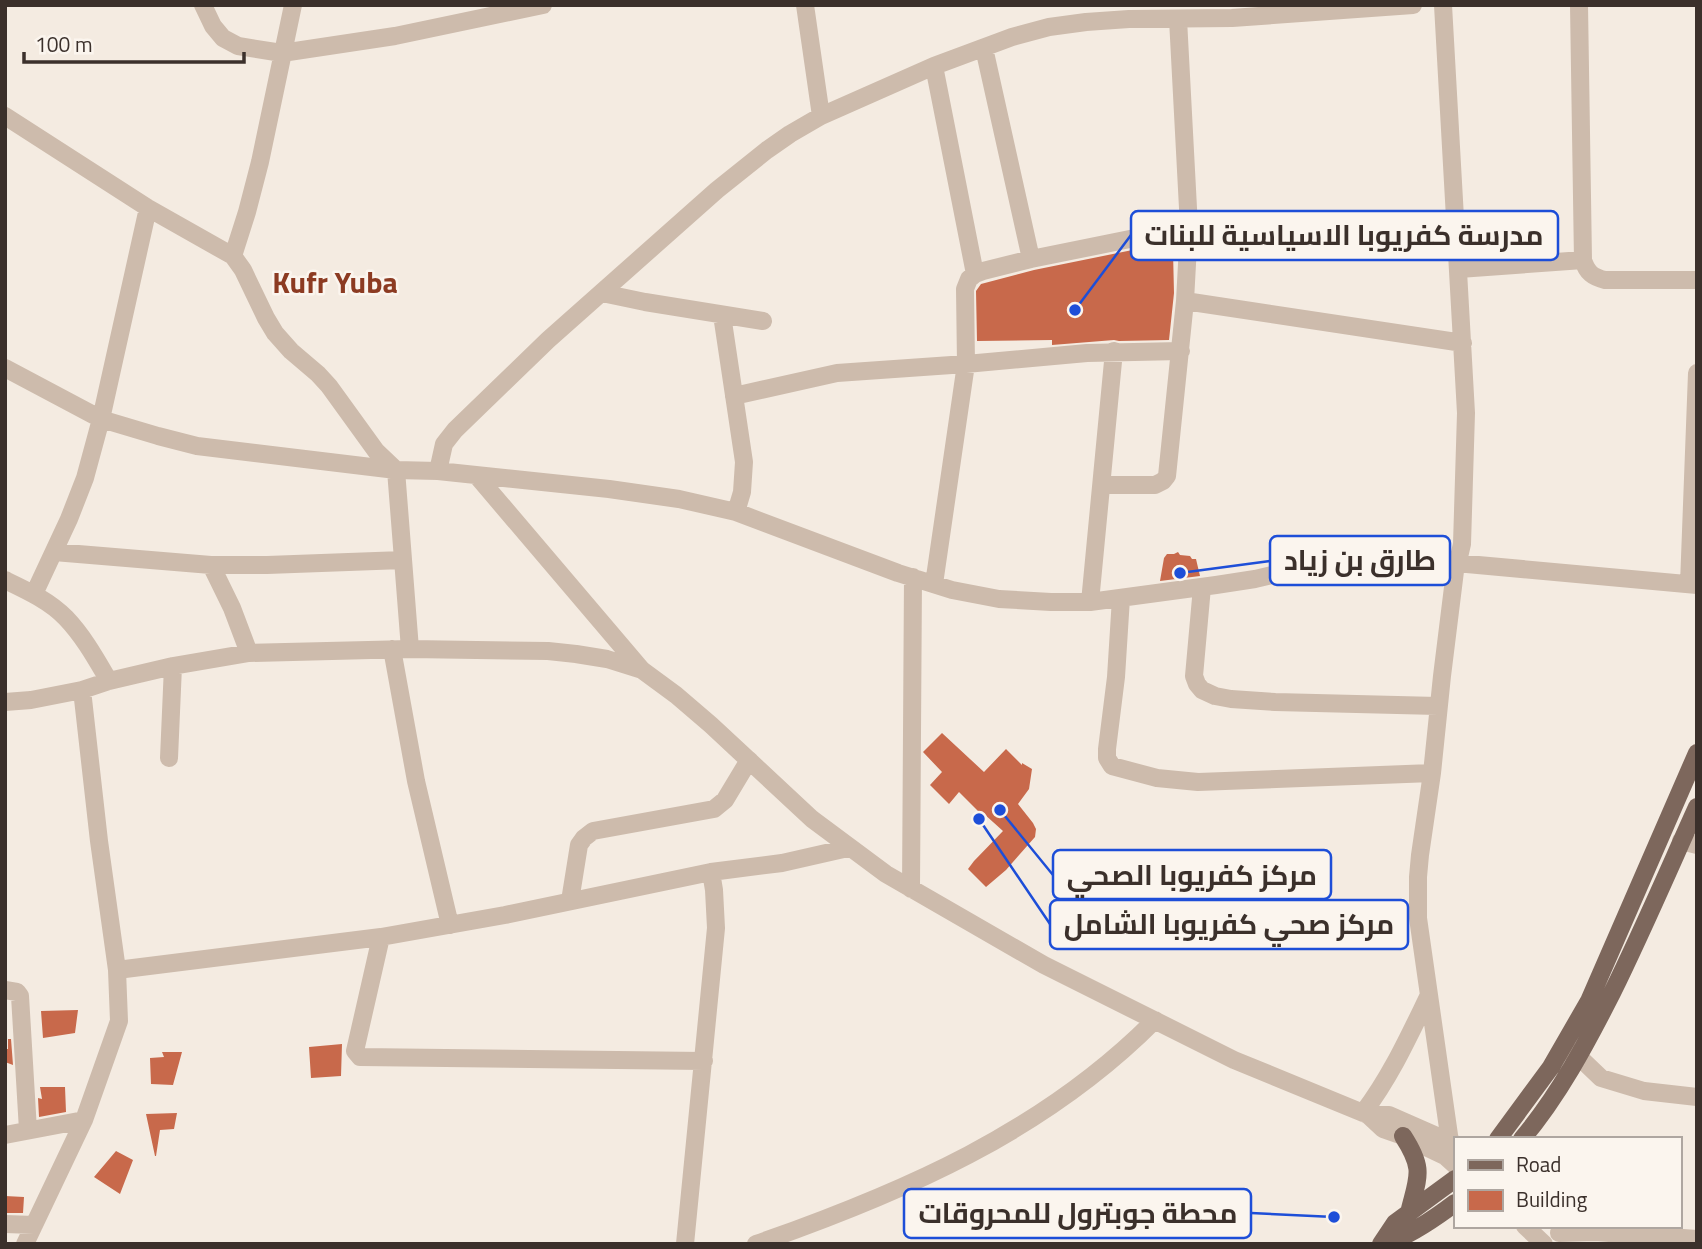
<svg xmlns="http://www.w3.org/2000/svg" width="1702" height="1249" font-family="'Titillium Web',Cairo,sans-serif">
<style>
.building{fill:#c8694b}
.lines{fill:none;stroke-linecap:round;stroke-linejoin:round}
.minor{stroke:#cdbbac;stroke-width:18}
.major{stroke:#7d675c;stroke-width:18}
.labels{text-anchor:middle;stroke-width:5;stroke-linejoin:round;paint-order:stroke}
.quarter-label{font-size:30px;font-weight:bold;fill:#8c3b22;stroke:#fbf5ee}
.leader{fill:none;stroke:#1d4ed8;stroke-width:2.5}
.callout-dot{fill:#1d4ed8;stroke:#fbf5ee;stroke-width:2.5}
.callout{fill:#fbf5ee;stroke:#1d4ed8;stroke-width:2.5}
.callout-label{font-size:28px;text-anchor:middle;font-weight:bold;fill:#3b302b}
</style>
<rect width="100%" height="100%" fill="#f4ebe1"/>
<!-- building -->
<path class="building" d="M 1167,243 L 1173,251 L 1174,293 L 1169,340 L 1119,341 L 1114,340 L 1052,345 L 1052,340 L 977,341 L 976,291 L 981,284 L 1034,270 Z
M 1178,552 L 1180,555 L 1190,556 L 1192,559 L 1196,559 L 1200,576 L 1160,581 L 1164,558 L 1167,554 L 1174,554 Z
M 942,733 L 984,772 L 1006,749 L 1022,765 L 1022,763 L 1032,769 L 1029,789 L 1018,804 L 1033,823 L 1036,829 L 1035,837 L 1006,870 L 986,887 L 968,869 L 974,861 L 1003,831 L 983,813 L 981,814 L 959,792 L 949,804 L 930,785 L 942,772 L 923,752 Z
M 78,1010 L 75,1033 L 43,1038 L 41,1011 Z
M 8,1039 L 11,1039 L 13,1065 L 5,1062 L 5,1049 L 8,1049 Z
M 342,1044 L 341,1076 L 311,1078 L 309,1047 Z
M 162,1052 L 182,1052 L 173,1085 L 151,1084 L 150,1058 L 164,1057 Z
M 40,1087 L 65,1087 L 66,1112 L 39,1117 L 38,1098 L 42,1099 Z
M 177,1113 L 174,1129 L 160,1130 L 156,1156 L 155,1156 L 146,1114 Z
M 116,1151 L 133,1160 L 120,1194 L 94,1177 Z
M 5,1196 L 24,1197 L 23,1213 L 5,1213 Z"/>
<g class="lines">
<!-- minor -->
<path class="minor" d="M 203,5 L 213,26 L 223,38 L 238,46 L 282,53 L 395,36 L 543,5
M 805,5 L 821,116
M 1443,5 L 1466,413 L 1462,544 L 1459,557 L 1456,563 L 1442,676 L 1432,773 L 1420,855 L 1418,877 L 1418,918 L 1450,1142
M 1579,5 L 1583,260 C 1587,273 1593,277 1605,280 L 1697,280
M 984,48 L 1031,259
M 934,66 L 975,274
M 5,116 L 148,208 L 233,256 L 243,270 L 266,318 L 275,333 L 291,351 L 318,374 L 329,386 L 376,451 L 396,470 L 410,649
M 233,256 L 247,212 L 260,162 L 293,5
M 1459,269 L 1583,260
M 602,293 L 645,302 L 763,321
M 1185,301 L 1463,343
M 722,315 L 744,462 L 742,492 L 736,512
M 5,368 L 101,419 L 158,436 L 197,446 L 396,470 L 438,471 L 609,489 L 679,499 L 736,512 L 898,573 L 952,590 L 999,599 L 1051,602 L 1090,602 L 1216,585 L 1255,579 L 1303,568 L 1352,562 L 1456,563 L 1697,585
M 734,396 L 837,373 L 966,364 L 1087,353 L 1181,351
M 438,471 L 444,444 L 455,430 L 548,340 L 717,190 L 767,150 L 790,134 L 821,116 L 934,66 L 1012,37 L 1049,27 L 1086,22 L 1129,19 L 1232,18 L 1413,5
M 477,476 L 642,670 L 676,695 L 711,725 L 812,819 L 886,874 L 1044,965 L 1234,1060 L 1368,1115 L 1383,1129 L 1403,1136 L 1445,1156 L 1455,1165
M 1102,485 L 1155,485 L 1163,481 L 1167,476 L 1185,301 L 1189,227 L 1178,19
M 54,552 L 211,565 L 267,565 L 403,560
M 211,565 L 232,608 L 249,653
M 5,580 C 26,590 50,601 66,618 C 84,637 96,659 109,681
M 934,584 L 966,364 L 965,289 L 969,279 L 975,274 L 983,271 L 1031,259 L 1189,227
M 1689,584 L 1697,373
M 1202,587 L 1194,676 L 1197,684 L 1202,690 L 1215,696 L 1231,699 L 1275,702 L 1438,706
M 34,594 L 69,519 L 85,478 L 101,419 L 148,208
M 1121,598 L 1116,677 L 1107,749 L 1107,758 L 1112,766 L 1157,778 L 1198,782 L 1432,773
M 1090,602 L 1114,351
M 392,649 L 416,781 L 450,925
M 5,702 L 31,700 L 82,690 L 109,681 L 173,666 L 249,653 L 410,649 L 548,651 L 576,654 L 607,659 L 642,670
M 169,758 L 173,666
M 1681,841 L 1697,845
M 911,889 L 913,577
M 570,901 L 579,845 L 584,838 L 593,831 L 714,809 L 725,800 L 749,760
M 381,937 L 355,1051 L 360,1057 L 704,1061
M 117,970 L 381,937 L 505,915 L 711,872 L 782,863 L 848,848
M 5,990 L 17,992 L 20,996 L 28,1130
M 1566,1050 L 1579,1057 L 1601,1078 L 1644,1091 L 1697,1097
M 1363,1113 C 1391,1076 1409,1036 1429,995
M 1368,1115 L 1389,1115 L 1455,1144
M 5,1135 L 84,1120
M 5,1224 L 34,1225
M 1525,1226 L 1544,1244
M 1559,1233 L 1595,1232 L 1697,1239
M 25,1244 L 84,1120 L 119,1021 L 117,970 L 99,841 L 82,690
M 685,1244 L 716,928 L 714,890 L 711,872
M 756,1244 C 902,1193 1044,1132 1155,1020"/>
<!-- major -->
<path class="major" d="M 1403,1136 C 1425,1170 1418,1176 1409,1213
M 1498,1139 L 1551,1067 L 1589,1001 L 1697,753
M 1522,1139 C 1559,1095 1586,1044 1612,993 C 1642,932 1669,869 1697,807
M 1381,1244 L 1395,1223 L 1455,1179
M 1386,1244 C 1412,1234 1434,1219 1455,1203"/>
</g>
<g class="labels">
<!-- quarter labels -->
<g class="quarter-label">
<text x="335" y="293">Kufr Yuba</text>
</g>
</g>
<!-- callouts -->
<path class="leader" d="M1075 310L1131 235M1180 573L1270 561M1000 810L1053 875M979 819L1050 924M1334 1217L1251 1213"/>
<g class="callout-dot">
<circle cx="1075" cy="310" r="7"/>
<circle cx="1180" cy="573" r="7"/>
<circle cx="1000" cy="810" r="7"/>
<circle cx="979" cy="819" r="7"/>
<circle cx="1334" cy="1217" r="7"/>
</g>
<g class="callout">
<rect x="1131" y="211" width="427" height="49" rx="7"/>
<rect x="1270" y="536" width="180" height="49" rx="7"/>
<rect x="1053" y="850" width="278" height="49" rx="7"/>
<rect x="1050" y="900" width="358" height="49" rx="7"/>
<rect x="904" y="1189" width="347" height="49" rx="7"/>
</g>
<g class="callout-label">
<text x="1344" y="245">مدرسة كفريوبا الاسياسية للبنات</text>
<text x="1360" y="570">طارق بن زياد</text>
<text x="1192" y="885">مركز كفريوبا الصحي</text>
<text x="1229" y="934">مركز صحي كفريوبا الشامل</text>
<text x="1078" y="1223">محطة جوبترول للمحروقات</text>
</g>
<!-- border -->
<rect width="1702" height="1249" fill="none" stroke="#3b302b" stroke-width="14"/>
<!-- legend -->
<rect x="1454" y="1137" width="228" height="91" fill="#fbf5ee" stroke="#aea6a0" stroke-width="2"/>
<rect x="1468" y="1160" width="35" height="10" fill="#7d675c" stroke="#aea6a0" stroke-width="2"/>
<text x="1516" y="1172" font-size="21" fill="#3b302b">Road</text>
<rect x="1468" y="1190" width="35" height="21" fill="#c8694b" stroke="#aea6a0" stroke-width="2"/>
<text x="1516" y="1207" font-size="21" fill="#3b302b">Building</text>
<!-- scale -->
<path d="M24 52v10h220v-10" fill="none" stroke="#3b302b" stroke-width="3.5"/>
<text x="35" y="52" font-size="21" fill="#3b302b" stroke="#fbf5ee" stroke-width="5" paint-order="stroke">100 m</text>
</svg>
